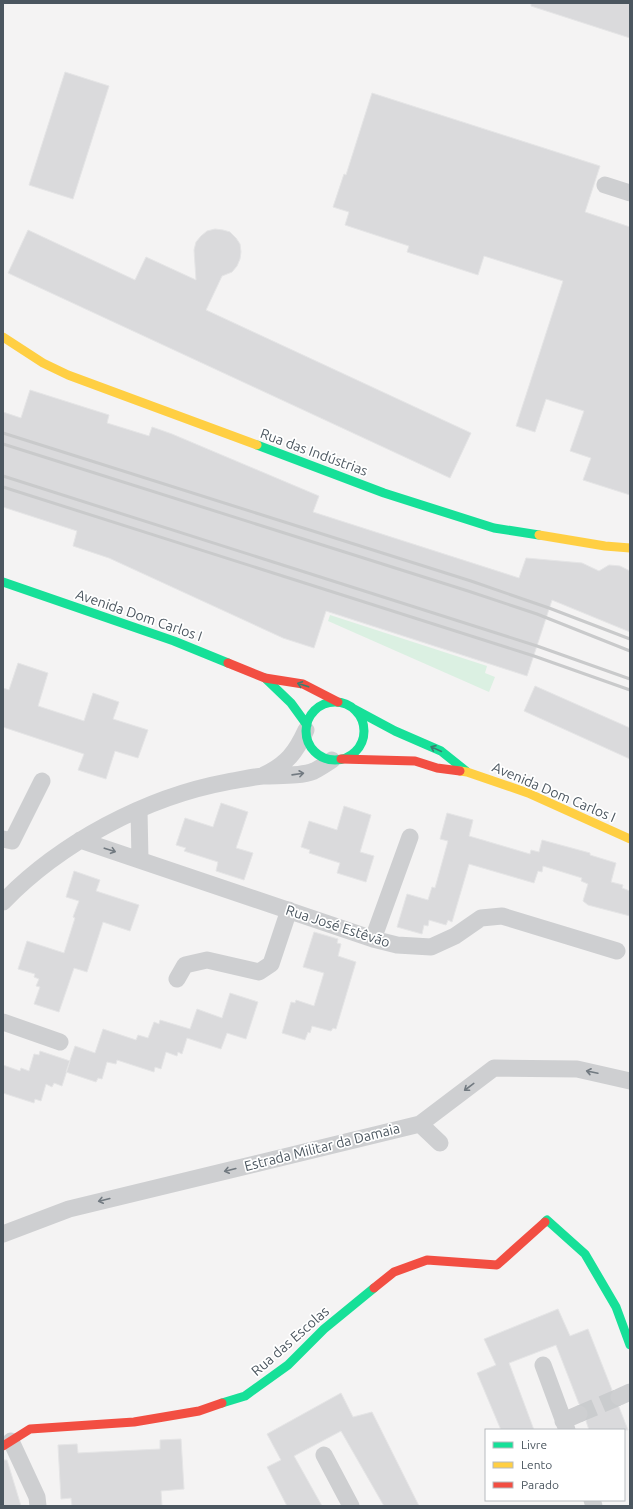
<svg xmlns="http://www.w3.org/2000/svg" width="633" height="1509" font-family="Ubuntu,sans-serif">
<style>
.green{fill:#dbf0e2}
.building{fill:#dadadc;stroke:#e5e5e6}
.lines{fill:none;stroke-linecap:round;stroke-linejoin:round}
.street-tunnel{stroke:#caccce;stroke-width:17;stroke-dasharray:17 8;stroke-linecap:butt}
.street{stroke:#cecfd1;stroke-width:17}
.fast{stroke:#16e098;stroke-width:9}
.slow{stroke:#ffcf43;stroke-width:9}
.jam{stroke:#f24e42;stroke-width:9}
.rail{stroke:#c9cacb;stroke-width:3}
.oneway{stroke:#3b7f70}
.oneway2{stroke:#727a81}
.labels{text-anchor:middle;stroke-width:3.5;stroke-linejoin:round;paint-order:stroke}
.street-label{font-size:14px;fill:#4b565f;stroke:#fff}
</style>
<rect width="100%" height="100%" fill="#f4f3f3"/>
<!-- green -->
<path class="green" d="M 330,615 L 487,666 L 485,673 L 495,677 L 489,692 L 328,621 Z"/>
<!-- building -->
<path class="building" d="M 531,3 L 630,3 L 630,38 L 531,6 Z
M 65,72 L 109,86 L 73,199 L 29,185 Z
M 372,93 L 600,166 L 585,212 L 630,227 L 630,495 L 583,480 L 591,458 L 570,451 L 584,411 L 546,399 L 535,432 L 516,426 L 563,281 L 484,256 L 478,275 L 407,252 L 409,246 L 345,225 L 349,212 L 333,207 L 344,174 L 346,175 Z
M 215,229 L 223,230 L 230,232 L 236,238 L 240,244 L 241,252 L 240,259 L 237,266 L 232,272 L 222,276 L 206,310 L 471,433 L 450,478 L 8,273 L 28,230 L 135,280 L 146,257 L 196,280 L 194,250 L 196,242 L 201,236 L 207,231 Z
M 30,390 L 109,415 L 107,423 L 149,436 L 152,427 L 172,434 L 319,496 L 313,512 L 519,578 L 526,558 L 582,563 L 599,571 L 609,565 L 620,566 L 630,571 L 630,632 L 552,600 L 527,676 L 326,611 L 314,648 L 283,638 L 109,558 L 73,546 L 77,531 L 3,507 L 3,412 L 21,418 Z
M 18,663 L 48,673 L 38,706 L 84,721 L 93,693 L 119,702 L 113,719 L 148,730 L 138,758 L 115,751 L 106,779 L 78,770 L 84,754 L 3,727 L 3,688 L 9,690 Z
M 535,686 L 630,728 L 630,759 L 524,711 Z
M 221,803 L 248,812 L 236,848 L 253,853 L 244,880 L 216,871 L 218,862 L 184,851 L 186,848 L 176,845 L 185,818 L 213,827 Z
M 344,806 L 371,815 L 360,852 L 374,856 L 366,882 L 337,873 L 340,863 L 309,853 L 310,850 L 301,847 L 309,821 L 337,830 Z
M 447,813 L 473,820 L 469,836 L 530,854 L 531,850 L 539,852 L 542,840 L 590,853 L 590,855 L 616,863 L 611,882 L 623,885 L 622,888 L 630,891 L 630,916 L 588,905 L 583,901 L 588,884 L 581,881 L 582,878 L 543,866 L 542,872 L 538,871 L 534,883 L 469,864 L 452,922 L 448,920 L 446,925 L 429,920 L 428,926 L 424,925 L 422,934 L 397,927 L 407,894 L 428,900 L 432,887 L 435,888 L 448,841 L 440,839 Z
M 74,871 L 100,880 L 96,891 L 139,905 L 130,931 L 103,922 L 87,972 L 74,968 L 59,1012 L 34,1004 L 40,987 L 36,986 L 39,979 L 34,977 L 35,974 L 18,969 L 27,941 L 64,953 L 75,918 L 73,917 L 79,901 L 66,897 Z
M 314,932 L 338,939 L 337,943 L 341,944 L 338,956 L 356,962 L 336,1029 L 333,1028 L 331,1031 L 312,1026 L 310,1033 L 308,1032 L 305,1040 L 282,1033 L 291,1002 L 295,1003 L 296,1000 L 314,1006 L 324,973 L 303,967 Z
M 230,993 L 258,1002 L 246,1039 L 227,1033 L 221,1049 L 187,1038 L 182,1054 L 178,1052 L 177,1056 L 166,1052 L 161,1069 L 155,1067 L 154,1072 L 117,1060 L 116,1064 L 107,1062 L 102,1079 L 98,1078 L 96,1082 L 66,1072 L 75,1046 L 95,1053 L 103,1029 L 136,1040 L 138,1035 L 148,1038 L 154,1022 L 159,1024 L 160,1020 L 190,1029 L 197,1009 L 222,1018 Z
M 40,1051 L 70,1061 L 62,1086 L 54,1083 L 52,1087 L 46,1084 L 41,1101 L 35,1099 L 34,1103 L 3,1093 L 3,1065 L 20,1071 L 21,1068 L 29,1071 L 34,1054 L 39,1055 Z
M 558,1309 L 570,1336 L 588,1329 L 612,1390 L 609,1396 L 610,1401 L 614,1405 L 619,1407 L 628,1430 L 589,1430 L 586,1421 L 589,1415 L 588,1410 L 585,1406 L 579,1404 L 556,1345 L 509,1363 L 534,1430 L 501,1430 L 477,1373 L 496,1365 L 484,1339 Z
M 341,1393 L 353,1417 L 372,1412 L 419,1506 L 384,1506 L 341,1431 L 294,1456 L 322,1506 L 287,1506 L 267,1467 L 281,1460 L 267,1434 Z
M 181,1439 L 184,1489 L 161,1491 L 162,1506 L 72,1506 L 71,1498 L 61,1499 L 58,1445 L 77,1444 L 78,1453 L 160,1449 L 160,1440 Z
M 3,1460 L 7,1460 L 21,1506 L 3,1506 Z"/>
<g class="lines">
<!-- street-tunnel -->
<path class="street-tunnel" d="M 579,1414 L 619,1397"/>
<!-- street -->
<path class="street" d="M 605,185 L 630,193
M 264,775 C 287,764 296,752 306,730
M 139,810 L 140,860
M 3,839 L 12,841 L 42,781
M 80,840 L 373,939 L 397,945 L 431,947 L 455,936 L 481,918 L 502,916 L 617,951
M 3,902 C 60,843 146,797 227,782 C 239,780 251,777 263,776 C 279,775 299,777 314,771 C 320,768 326,764 332,760
M 373,939 L 410,837
M 177,979 L 185,965 L 207,960 L 259,972 L 271,964 L 289,910
M 3,1022 L 60,1042
M 420,1124 L 440,1143
M 3,1234 L 69,1209 L 420,1124 L 494,1068 L 577,1069 L 630,1081
M 543,1365 L 567,1430
M 619,1397 L 630,1392
M 563,1421 L 579,1414
M 11,1441 L 37,1497 L 38,1506
M 324,1455 L 351,1506
M 592,1500 L 594,1506"/>
<!-- fast -->
<path class="fast" d="M 257,445 L 384,493 L 494,528 L 539,535
M 3,582 L 174,641 L 228,663
M 265,678 L 291,703 L 307,725
M306 731a29 29 0 1 1 58 0a29 29 0 1 1-58 0Z
M 354,709 L 395,731 L 441,751 L 466,771
M 545,1222 L 547,1220 L 585,1254 L 616,1307 L 630,1345
M 222,1403 L 245,1396 L 288,1365 L 324,1329 L 374,1288"/>
<!-- slow -->
<path class="slow" d="M 3,337 L 43,363 L 68,375 L 257,445
M 539,535 L 605,546 L 630,548
M 460,771 L 467,772 L 528,793 L 630,839"/>
<!-- jam -->
<path class="jam" d="M 228,663 L 265,678 L 303,684 L 338,702
M 341,759 L 415,761 L 437,768 L 460,771
M 374,1288 L 394,1272 L 427,1260 L 497,1265 L 545,1222
M 3,1446 L 30,1429 L 134,1422 L 199,1411 L 222,1403"/>
<!-- rail -->
<path class="rail" d="M 3,433 L 471,581 L 549,608 L 630,639
M 3,444 L 468,591 L 537,614 L 630,651
M 3,476 L 537,646 L 630,679
M 3,487 L 534,656 L 630,690"/>
</g>
<!-- one-way arrows -->
<defs><path id="oneway-shaft" d="M-6 0H5M1.5-3L5.5 0L1.5 3" fill="none" stroke-width="1.6" stroke-linecap="round" stroke-linejoin="round"/></defs>
<g class="oneway">
<use href="#oneway-shaft" transform="translate(303 685) rotate(-162)"/>
<use href="#oneway-shaft" transform="translate(436 749) rotate(-155)"/>
</g>
<g class="oneway2">
<use href="#oneway-shaft" transform="translate(298 774) rotate(-8)"/>
<use href="#oneway-shaft" transform="translate(110 850) rotate(18)"/>
<use href="#oneway-shaft" transform="translate(592 1072) rotate(-168)"/>
<use href="#oneway-shaft" transform="translate(469 1087) rotate(143)"/>
<use href="#oneway-shaft" transform="translate(230 1170) rotate(166)"/>
<use href="#oneway-shaft" transform="translate(104 1200) rotate(166)"/>
</g>
<g class="labels">
<!-- street labels -->
<g class="street-label">
<text transform="translate(314 452) rotate(20)" y="5">Rua das Indústrias</text>
<text transform="translate(139 615) rotate(19)" y="5">Avenida Dom Carlos I</text>
<text transform="translate(554 792) rotate(23)" y="5">Avenida Dom Carlos I</text>
<text transform="translate(338 926) rotate(18)" y="5">Rua José Estêvão</text>
<text transform="translate(322 1147) rotate(-14)" y="5">Estrada Militar da Damaia</text>
<text transform="translate(290 1341) rotate(-41)" y="5">Rua das Escolas</text>
</g>
</g>
<!-- border -->
<rect width="633" height="1509" fill="none" stroke="#4b565f" stroke-width="8"/>
<!-- legend -->
<rect x="485" y="1429" width="140" height="72" fill="#ffffff" stroke="#b7bbbf"/>
<rect x="493" y="1442" width="20" height="6" fill="#16e098" stroke="#b7bbbf"/>
<text x="521" y="1449" font-size="12" fill="#4b565f">Livre</text>
<rect x="493" y="1462" width="20" height="6" fill="#ffcf43" stroke="#b7bbbf"/>
<text x="521" y="1469" font-size="12" fill="#4b565f">Lento</text>
<rect x="493" y="1482" width="20" height="6" fill="#f24e42" stroke="#b7bbbf"/>
<text x="521" y="1489" font-size="12" fill="#4b565f">Parado</text>
</svg>
